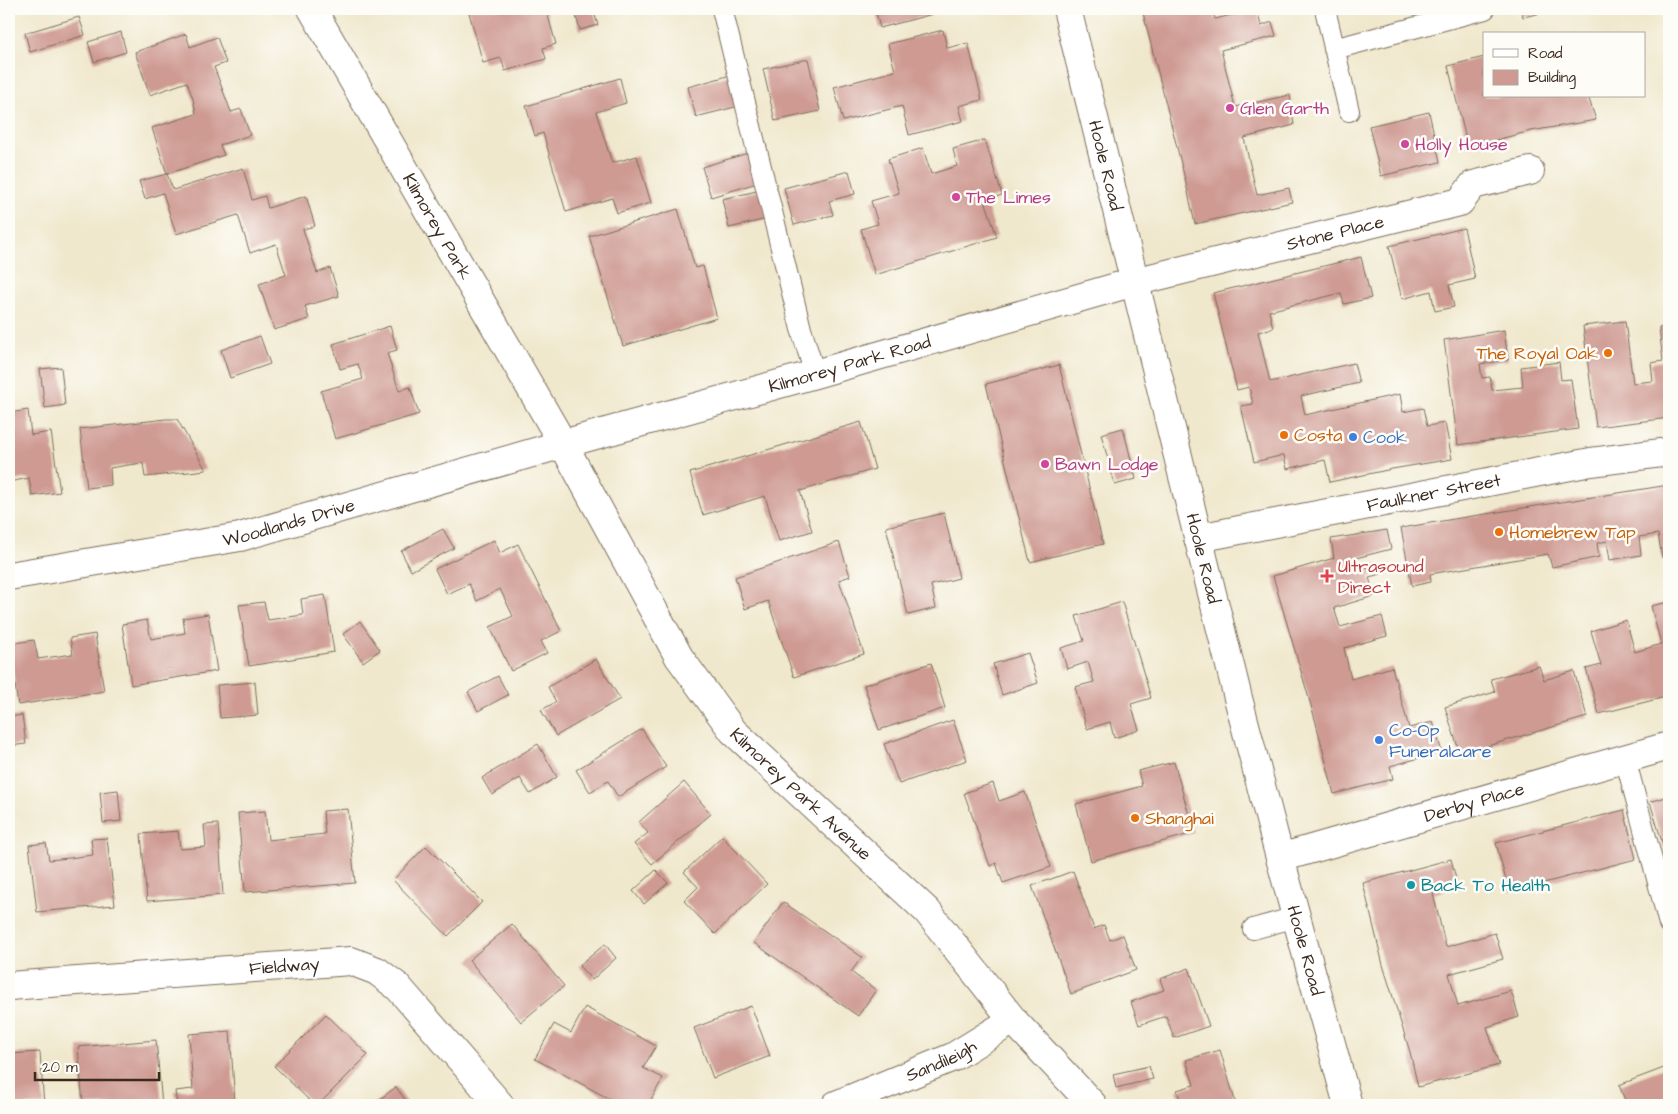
<svg xmlns="http://www.w3.org/2000/svg" width="1678" height="1114" font-family="'Architects Daughter',sans-serif">
<style>
.building{fill:#ce9a92}
.lines{fill:none;stroke-linecap:round;stroke-linejoin:round}
.service-casing{stroke:#7a6c5b;stroke-width:22}
.minor-casing{stroke:#7a6c5b;stroke-width:30}
.trunk-casing{stroke:#7a6c5b;stroke-width:30}
.service{stroke:#fff;stroke-width:20}
.minor{stroke:#fff;stroke-width:28}
.trunk{stroke:#fff;stroke-width:28}
.hotel-dot{fill:#d1479c;stroke:#fdfcf7;stroke-width:2}
.food-dot{fill:#e8710a;stroke:#fdfcf7;stroke-width:2}
.shop-dot{fill:#3f7fe0;stroke:#fdfcf7;stroke-width:2}
.health-dot{fill:#e0444e;stroke:#fdfcf7;stroke-width:2}
.culture-dot{fill:#0f9aa8;stroke:#fdfcf7;stroke-width:2}
.labels{text-anchor:middle;stroke-width:5;stroke-linejoin:round;paint-order:stroke}
.hotel-label{font-size:18px;fill:#b23c85;stroke:#fdfcf7;text-anchor:start}
.street-label{font-size:18px;fill:#3b2a1e;stroke:#fdfcf7}
.food-label{font-size:18px;fill:#c56008;stroke:#fdfcf7;text-anchor:start}
.shop-label{font-size:18px;fill:#366cbe;stroke:#fdfcf7;text-anchor:start}
.health-label{font-size:18px;fill:#be3a42;stroke:#fdfcf7;text-anchor:start}
.culture-label{font-size:18px;fill:#0d838f;stroke:#fdfcf7;text-anchor:start}
</style>
<rect width="100%" height="100%" fill="#fdfcf7"/>
<filter id="ink" filterUnits="userSpaceOnUse"><feTurbulence type="fractalNoise" baseFrequency=".02" numOctaves="2"/><feDisplacementMap in="SourceGraphic" scale="10" xChannelSelector="R" yChannelSelector="G"/><feConvolveMatrix kernelMatrix="1 2 1 2 8 2 1 2 1" color-interpolation-filters="sRGB"/></filter>
<filter id="wash" filterUnits="userSpaceOnUse"><feTurbulence type="fractalNoise" baseFrequency=".0096" numOctaves="4" result="noise"/><feDisplacementMap in="SourceGraphic" scale="20" xChannelSelector="R" yChannelSelector="G"/><feGaussianBlur stdDeviation="1.12" result="paint"/><feColorMatrix in="noise" values="0 0 0 0 0 0 0 0 0 0 0 0 0 0 0 0 0 1.4 0 .05"/><feComposite in="paint" operator="in"/></filter>
<g filter="url(#wash)">
<rect width="100%" height="100%" fill="#f0e8cd"/>
<g id="blocks">
<!-- building -->
<path class="building" d="M 468,9 L 546,9 L 556,44 L 543,48 L 546,59 L 505,71 L 501,58 L 483,63 Z
M 574,9 L 593,9 L 598,25 L 580,30 Z
M 813,9 L 835,9 L 814,15 Z
M 875,9 L 932,9 L 933,14 L 880,28 Z
M 1142,9 L 1212,9 L 1215,19 L 1257,9 L 1261,26 L 1272,22 L 1276,36 L 1221,50 L 1235,107 L 1290,95 L 1294,125 L 1244,138 L 1257,195 L 1289,188 L 1292,202 L 1195,224 L 1185,179 Z
M 1521,9 L 1556,9 L 1556,10 L 1523,17 Z
M 79,17 L 85,35 L 30,52 L 25,33 Z
M 943,30 L 947,48 L 968,43 L 982,100 L 959,106 L 963,121 L 909,135 L 902,106 L 843,121 L 834,87 L 895,71 L 888,44 Z
M 121,32 L 126,52 L 94,62 L 88,42 Z
M 186,34 L 190,47 L 217,37 L 226,63 L 214,67 L 231,112 L 241,109 L 250,135 L 220,145 L 224,155 L 167,174 L 152,128 L 196,114 L 193,99 L 187,82 L 150,95 L 135,52 Z
M 1484,57 L 1484,96 L 1588,96 L 1596,120 L 1531,131 L 1468,147 L 1448,66 Z
M 808,59 L 820,111 L 775,121 L 763,69 Z
M 731,75 L 739,106 L 696,117 L 688,87 Z
M 620,78 L 626,103 L 596,112 L 612,163 L 637,156 L 651,203 L 617,213 L 612,198 L 566,212 L 543,133 L 535,136 L 526,106 Z
M 1429,112 L 1440,162 L 1381,176 L 1369,126 Z
M 985,140 L 1002,195 L 985,200 L 997,237 L 875,275 L 861,229 L 878,224 L 871,201 L 899,193 L 888,159 L 923,148 L 931,174 L 957,166 L 953,149 Z
M 748,153 L 757,183 L 711,197 L 702,167 Z
M 243,168 L 252,200 L 265,196 L 268,208 L 306,196 L 315,226 L 303,229 L 317,273 L 330,268 L 339,296 L 305,306 L 309,319 L 274,330 L 259,284 L 286,275 L 276,244 L 250,253 L 238,215 L 176,234 L 163,193 L 145,199 L 139,181 L 167,174 L 173,190 Z
M 849,171 L 855,194 L 829,201 L 833,215 L 794,225 L 784,188 Z
M 761,190 L 767,219 L 729,228 L 722,199 Z
M 678,209 L 695,268 L 703,266 L 717,318 L 623,346 L 589,236 Z
M 1464,228 L 1475,279 L 1449,285 L 1454,307 L 1435,311 L 1431,291 L 1402,299 L 1389,246 Z
M 1361,257 L 1371,298 L 1344,304 L 1341,293 L 1269,311 L 1273,328 L 1258,332 L 1270,382 L 1354,363 L 1359,383 L 1301,396 L 1305,415 L 1400,394 L 1403,412 L 1423,408 L 1427,426 L 1445,423 L 1452,459 L 1392,469 L 1330,482 L 1325,460 L 1287,469 L 1284,455 L 1254,462 L 1241,406 L 1253,404 L 1249,387 L 1237,390 L 1213,293 Z
M 1625,321 L 1633,383 L 1653,381 L 1651,363 L 1663,361 L 1659,328 L 1669,326 L 1669,418 L 1596,427 L 1583,326 Z
M 390,326 L 397,350 L 387,353 L 399,391 L 410,387 L 419,414 L 335,439 L 321,391 L 363,379 L 358,364 L 340,369 L 333,344 Z
M 1504,330 L 1508,360 L 1480,364 L 1482,378 L 1490,377 L 1492,390 L 1523,387 L 1521,367 L 1559,362 L 1561,380 L 1571,379 L 1578,429 L 1458,445 L 1444,340 Z
M 260,336 L 270,364 L 230,378 L 221,350 Z
M 1059,365 L 1103,544 L 1030,562 L 986,384 Z
M 61,367 L 65,405 L 45,408 L 40,369 Z
M 28,410 L 31,435 L 51,432 L 60,492 L 32,496 L 29,478 L 9,482 L 9,413 Z
M 166,419 L 177,419 L 206,470 L 145,477 L 143,463 L 128,465 L 110,468 L 111,485 L 87,488 L 80,429 Z
M 861,422 L 875,469 L 800,491 L 812,531 L 779,541 L 765,496 L 703,515 L 690,473 Z
M 1123,428 L 1136,479 L 1115,485 L 1101,434 Z
M 1669,485 L 1669,557 L 1662,558 L 1658,534 L 1639,537 L 1641,555 L 1610,560 L 1607,541 L 1597,543 L 1599,557 L 1552,567 L 1548,554 L 1430,574 L 1431,582 L 1412,586 L 1401,528 L 1454,519 Z
M 944,513 L 959,578 L 931,585 L 936,608 L 908,615 L 886,527 Z
M 443,529 L 454,548 L 411,571 L 401,551 Z
M 1387,530 L 1391,549 L 1352,559 L 1356,571 L 1378,564 L 1381,574 L 1369,577 L 1374,596 L 1334,608 L 1340,627 L 1382,616 L 1387,636 L 1344,648 L 1351,679 L 1392,667 L 1409,728 L 1433,722 L 1442,752 L 1390,766 L 1393,779 L 1334,794 L 1315,719 L 1273,576 L 1334,558 L 1331,539 Z
M 494,540 L 500,553 L 518,544 L 561,631 L 541,641 L 547,653 L 511,671 L 490,627 L 513,616 L 500,589 L 477,601 L 469,584 L 447,594 L 435,569 Z
M 839,542 L 850,576 L 839,580 L 864,654 L 794,677 L 768,601 L 745,609 L 735,577 Z
M 325,595 L 334,652 L 249,666 L 239,605 L 264,602 L 268,620 L 303,615 L 301,599 Z
M 1122,602 L 1151,698 L 1131,704 L 1139,730 L 1114,738 L 1110,722 L 1087,729 L 1075,687 L 1094,682 L 1088,662 L 1067,669 L 1061,648 L 1084,641 L 1076,616 Z
M 1669,602 L 1669,696 L 1599,714 L 1586,669 L 1601,665 L 1591,631 L 1626,620 L 1635,652 L 1661,644 L 1651,606 Z
M 208,614 L 217,671 L 131,685 L 122,624 L 147,620 L 151,639 L 185,633 L 183,618 Z
M 360,621 L 380,650 L 363,662 L 343,634 Z
M 95,634 L 104,691 L 18,705 L 9,644 L 34,640 L 38,659 L 73,654 L 70,638 Z
M 1028,653 L 1038,683 L 1002,695 L 993,664 Z
M 596,659 L 620,699 L 556,736 L 541,710 L 556,702 L 548,687 Z
M 931,663 L 945,708 L 879,730 L 864,685 Z
M 1539,666 L 1544,680 L 1574,671 L 1587,717 L 1460,754 L 1445,707 L 1495,692 L 1491,679 Z
M 498,676 L 508,695 L 478,711 L 468,692 Z
M 255,682 L 258,715 L 220,718 L 217,685 Z
M 22,715 L 26,744 L 9,746 L 9,717 Z
M 953,720 L 967,760 L 899,784 L 884,744 Z
M 642,729 L 666,767 L 618,797 L 608,781 L 590,792 L 576,770 Z
M 538,744 L 557,777 L 530,794 L 520,778 L 492,795 L 482,778 Z
M 1174,762 L 1194,833 L 1091,861 L 1076,804 L 1142,786 L 1138,771 Z
M 684,782 L 711,814 L 652,864 L 634,844 L 648,833 L 639,822 Z
M 993,783 L 999,801 L 1025,792 L 1051,867 L 1003,883 L 996,863 L 990,866 L 964,793 Z
M 118,790 L 121,821 L 103,823 L 100,792 Z
M 1669,796 L 1669,865 L 1650,802 Z
M 348,809 L 355,883 L 245,892 L 238,813 L 265,811 L 268,840 L 325,834 L 323,811 Z
M 1624,810 L 1636,859 L 1509,892 L 1496,843 Z
M 218,824 L 223,895 L 147,901 L 141,834 L 178,831 L 180,849 L 206,847 L 204,825 Z
M 722,836 L 767,884 L 715,934 L 684,901 L 698,887 L 684,872 Z
M 107,838 L 115,905 L 37,912 L 29,845 L 46,843 L 49,860 L 69,858 L 93,855 L 91,839 Z
M 426,846 L 482,902 L 448,936 L 393,880 Z
M 1451,859 L 1458,887 L 1433,894 L 1446,947 L 1495,933 L 1503,959 L 1449,974 L 1458,1006 L 1511,991 L 1519,1017 L 1487,1027 L 1499,1065 L 1418,1087 L 1410,1052 L 1383,965 L 1363,883 Z
M 656,870 L 668,883 L 644,904 L 633,891 Z
M 1073,871 L 1094,929 L 1104,925 L 1110,940 L 1123,935 L 1136,970 L 1071,994 L 1032,886 Z
M 783,902 L 862,957 L 851,972 L 876,990 L 858,1016 L 754,943 Z
M 512,924 L 564,986 L 521,1022 L 469,960 Z
M 605,944 L 616,958 L 592,980 L 579,966 Z
M 1189,968 L 1209,1026 L 1174,1038 L 1166,1016 L 1139,1025 L 1131,1002 L 1164,990 L 1160,979 Z
M 751,1006 L 770,1056 L 713,1078 L 694,1028 Z
M 585,1007 L 656,1046 L 643,1068 L 663,1078 L 648,1105 L 621,1105 L 535,1059 L 554,1024 L 571,1033 Z
M 326,1014 L 368,1055 L 318,1105 L 314,1105 L 274,1066 Z
M 230,1031 L 235,1103 L 177,1105 L 175,1091 L 193,1089 L 189,1034 Z
M 156,1040 L 162,1105 L 83,1105 L 78,1047 Z
M 1220,1050 L 1236,1104 L 1232,1105 L 1182,1105 L 1177,1090 L 1194,1085 L 1186,1060 Z
M 40,1052 L 44,1105 L 9,1105 L 9,1054 Z
M 1149,1066 L 1153,1079 L 1116,1088 L 1113,1074 Z
M 1669,1066 L 1669,1105 L 1627,1105 L 1619,1085 Z
M 396,1087 L 409,1105 L 372,1105 Z"/>
</g>
</g>
<g filter="url(#ink)">
<use href="#blocks" fill-opacity="0" stroke="#7a6c5b" stroke-width="1"/>
<g class="lines">
<!-- service casing -->
<g class="service-casing">
<path id="service" d="M 722,9 L 801,329 L 815,374
M 1325,9 L 1349,111
M 1334,49 L 1485,9
M 1625,758 L 1669,924
M 1253,929 L 1296,917"/>
</g>
<!-- minor casing -->
<g class="minor-casing">
<g id="minor">
<path id="s1" d="M 312,9 L 563,444 L 679,657 L 733,731 L 927,911 L 1013,1020 L 1093,1105"/>
<path id="s2" d="M 1198,538 L 1591,462 L 1669,452"/>
<path id="s3" d="M 9,576 L 240,537 L 563,444 L 815,374 L 1134,282 L 1460,202 L 1473,185 L 1530,171"/>
<path id="s4" d="M 1280,858 L 1669,746"/>
<path id="s5" d="M 9,986 L 351,961 L 377,971 L 398,987 L 500,1105"/>
<path id="s6" d="M 836,1105 L 953,1057 L 1013,1020"/>
</g>
</g>
<!-- trunk casing -->
<g class="trunk-casing">
<g id="trunk">
<path id="s7" d="M 1067,9 L 1238,698 L 1280,858 L 1348,1105"/>
</g>
</g>
<!-- service -->
<use href="#service" class="service"/>
<!-- minor -->
<use href="#minor" class="minor"/>
<!-- trunk -->
<use href="#trunk" class="trunk"/>
</g>
</g>
<!-- markers -->
<g class="hotel-dot">
<circle cx="1230" cy="108" r="5"/>
<circle cx="1405" cy="144" r="5"/>
<circle cx="956" cy="197" r="5"/>
<circle cx="1045" cy="464" r="5"/>
</g>
<g class="food-dot">
<circle cx="1608" cy="353" r="5"/>
<circle cx="1284" cy="435" r="5"/>
<circle cx="1499" cy="532" r="5"/>
<circle cx="1135" cy="818" r="5"/>
</g>
<g class="shop-dot">
<circle cx="1353" cy="437" r="5"/>
<circle cx="1379" cy="740" r="5"/>
</g>
<path class="health-dot" d="M1324.5 568.5h5v5h5v5h-5v5h-5v-5h-5v-5h5z"/>
<circle class="culture-dot" cx="1411" cy="885" r="5"/>
<g class="labels">
<!-- hotel labels -->
<g class="hotel-label">
<text x="1240" y="114">Glen Garth</text>
<text x="1415" y="150">Holly House</text>
<text x="966" y="203">The Limes</text>
<text x="1055" y="470">Bawn Lodge</text>
</g>
<!-- street labels -->
<g class="street-label">
<text dy="6" stroke="none"><textPath href="#s7" startOffset="161">Hoole Road</textPath></text>
<text dy="6" stroke="none"><textPath href="#s1" startOffset="251">Kilmorey Park</textPath></text>
<text dy="6" stroke="none"><textPath href="#s3" startOffset="1371">Stone Place</textPath></text>
<text dy="6" stroke="none"><textPath href="#s3" startOffset="868">Kilmorey Park Road</textPath></text>
<text dy="6" stroke="none"><textPath href="#s2" startOffset="240">Faulkner Street</textPath></text>
<text dy="6" stroke="none"><textPath href="#s3" startOffset="285">Woodlands Drive</textPath></text>
<text dy="6" stroke="none"><textPath href="#s7" startOffset="566">Hoole Road</textPath></text>
<text dy="6" stroke="none"><textPath href="#s1" startOffset="929">Kilmorey Park Avenue</textPath></text>
<text dy="6" stroke="none"><textPath href="#s4" startOffset="202">Derby Place</textPath></text>
<text dy="6" stroke="none"><textPath href="#s7" startOffset="971">Hoole Road</textPath></text>
<text dy="6" stroke="none"><textPath href="#s5" startOffset="276">Fieldway</textPath></text>
<text dy="6" stroke="none"><textPath href="#s6" startOffset="114">Sandileigh</textPath></text>
</g>
<!-- food labels -->
<g class="food-label">
<text x="1598" y="359" text-anchor="end">The Royal Oak</text>
<text x="1294" y="441">Costa</text>
<text x="1509" y="538">Homebrew Tap</text>
<text x="1145" y="824">Shanghai</text>
</g>
<!-- shop labels -->
<g class="shop-label">
<text x="1363" y="443">Cook</text>
<text x="1389" y="736">Co-Op<tspan x="1389" dy="21">Funeralcare</tspan></text>
</g>
<!-- health labels -->
<g class="health-label">
<text x="1338" y="572">Ultrasound<tspan x="1338" dy="21">Direct</tspan></text>
</g>
<!-- culture labels -->
<g class="culture-label">
<text x="1421" y="891">Back To Health</text>
</g>
</g>
<!-- margin -->
<rect width="1678" height="1114" fill="none" stroke="#fdfcf7" stroke-width="30"/>
<!-- legend -->
<rect x="1483" y="32" width="162" height="65" fill="#fdfcf7" stroke="#afa8a0"/>
<rect x="1493" y="49" width="25" height="8" fill="#ffffff" stroke="#afa8a0"/>
<text x="1528" y="58" font-size="15" fill="#3b2a1e">Road</text>
<rect x="1493" y="70" width="25" height="15" fill="#ce9a92" stroke="#afa8a0"/>
<text x="1528" y="82" font-size="15" fill="#3b2a1e">Building</text>
<!-- scale -->
<path d="M35 1072v8h124v-8" fill="none" stroke="#3b2a1e" stroke-width="2.5"/>
<text x="42" y="1072" font-size="15" fill="#3b2a1e" stroke="#fdfcf7" stroke-width="4" paint-order="stroke">20 m</text>
</svg>
